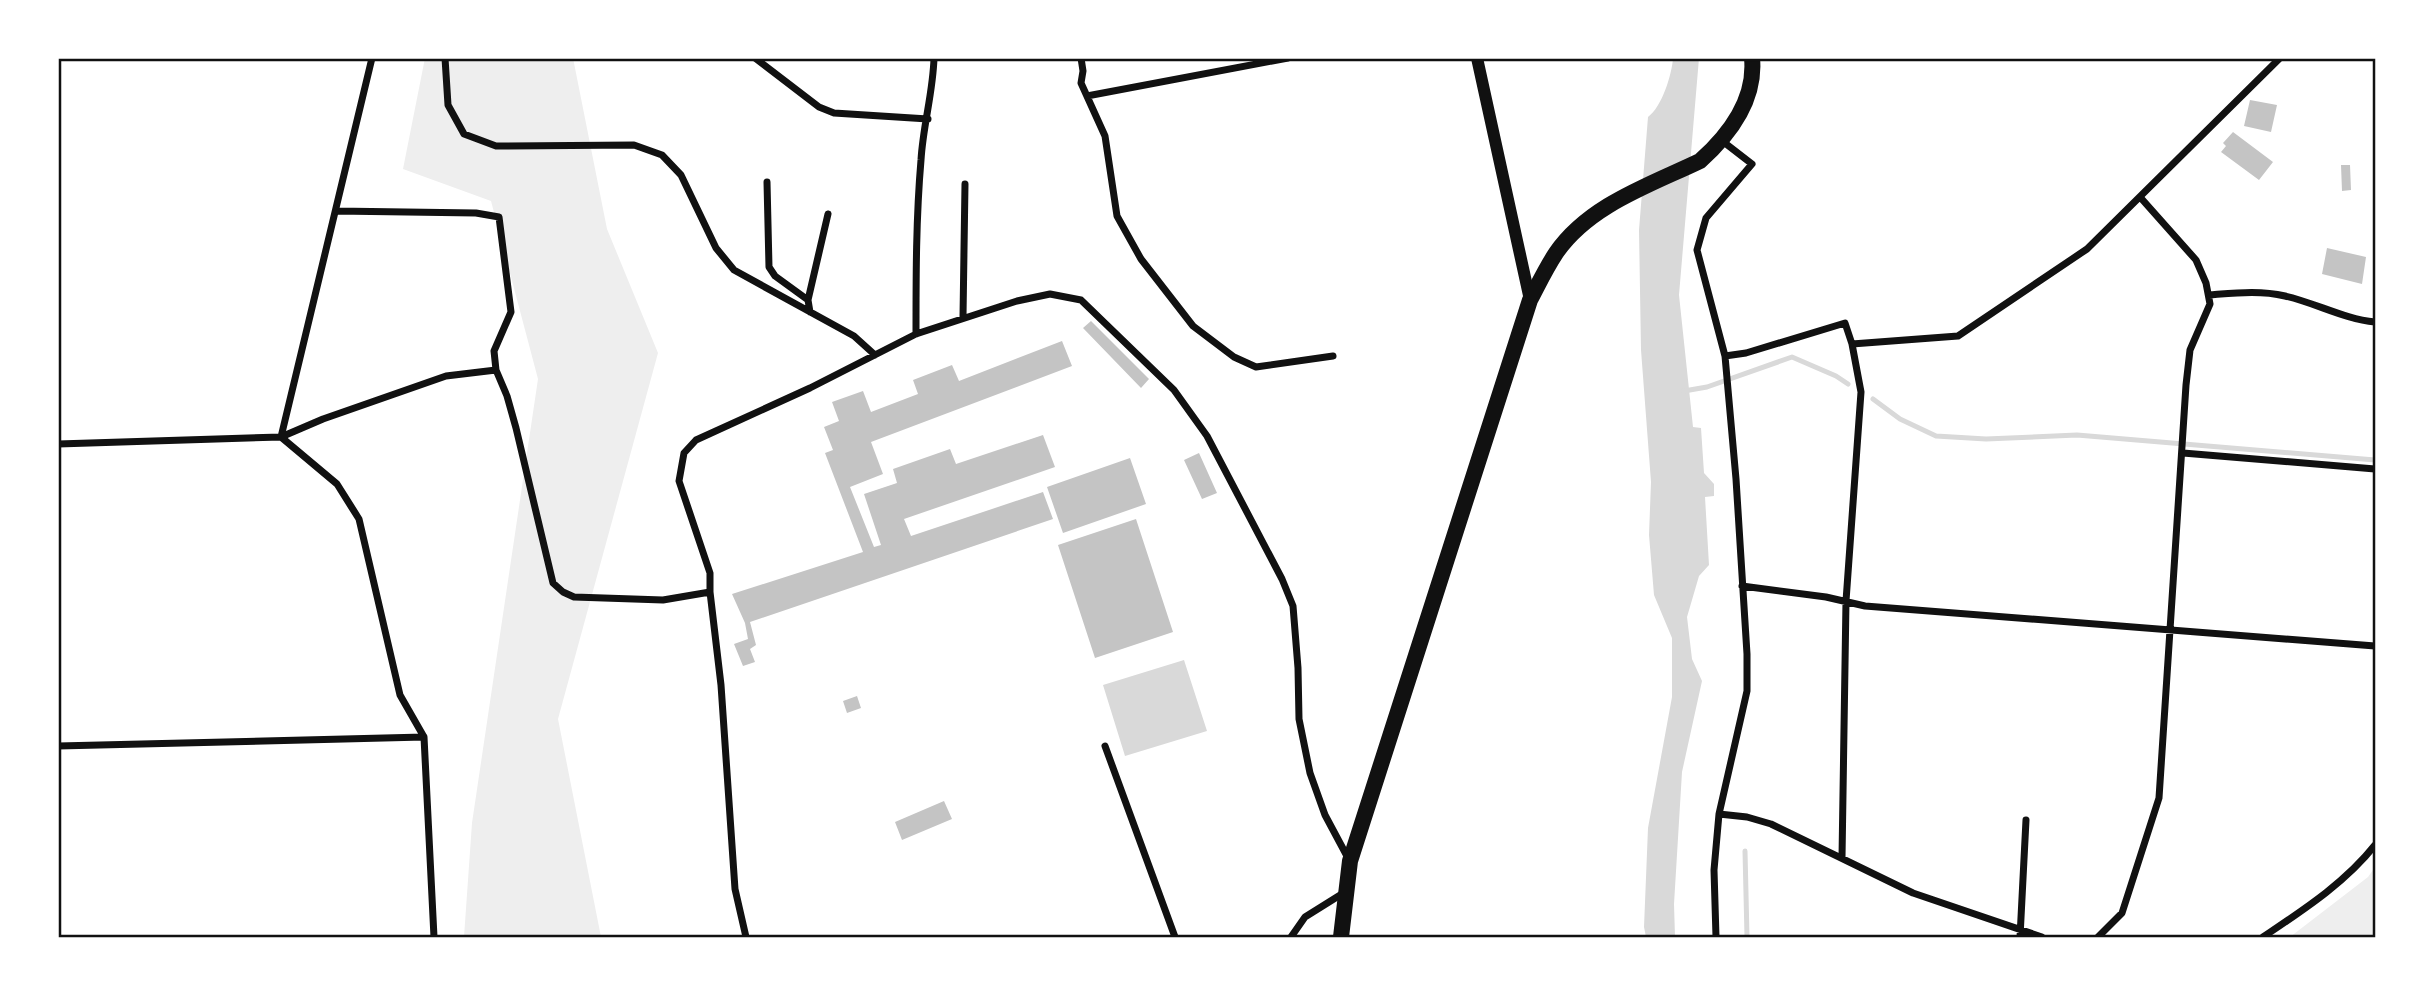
<svg xmlns="http://www.w3.org/2000/svg" width="2433" height="995" font-family="'Times New Roman',serif">
<style>
.green{fill:#eee}
.water{fill:#d9d9d9}
.lines{fill:none;stroke-linecap:round;stroke-linejoin:round}
.stream{stroke:#d9d9d9;stroke-width:5}
.building{fill:#c4c4c4}
.minor{stroke:#111;stroke-width:7}
.tertiary{stroke:#111;stroke-width:12}
.trunk{stroke:#111;stroke-width:16}
.neatline{fill:none;stroke:#111;stroke-width:2.5}
</style>
<rect width="100%" height="100%" fill="#fff"/>
<!-- green -->
<path class="green" d="M 425,58 L 573,58 L 607,229 L 658,353 L 558,719 L 601,937 L 464,937 L 472,823 L 538,379 L 491,201 L 403,169 Z
M 2375,867 L 2375,937 L 2290,937 L 2368,877 Z"/>
<!-- water -->
<path class="water" d="M 1673,58 L 1699,58 L 1679,295 L 1693,427 L 1701,428 L 1704,473 L 1714,484 L 1714,496 L 1705,497 L 1709,565 L 1699,576 L 1687,617 L 1692,659 L 1702,681 L 1682,772 L 1674,904 L 1675,937 L 1646,937 L 1644,927 L 1648,828 L 1672,697 L 1672,638 L 1654,595 L 1649,535 L 1651,482 L 1641,350 L 1639,230 L 1648,117 C 1662,107 1672,74 1673,58 Z
M 1184,660 L 1207,731 L 1125,756 L 1103,685 Z"/>
<g class="lines">
<!-- stream -->
<path class="stream" d="M 1684,391 L 1707,387 L 1792,357 L 1836,376 L 1848,384
M 1873,399 L 1900,419 L 1936,436 L 1986,439 L 2077,435 L 2375,460
M 1745,851 L 1747,937"/>
</g>
<!-- building -->
<path class="building" d="M 2250,100 L 2277,105 L 2271,132 L 2244,126 Z
M 2233,132 L 2273,162 L 2259,180 L 2221,152 L 2226,146 L 2223,143 Z
M 2341,165 L 2350,165 L 2351,190 L 2342,191 Z
M 2327,248 L 2366,257 L 2362,284 L 2322,274 Z
M 1091,321 L 1149,379 L 1141,388 L 1083,328 Z
M 1062,341 L 1072,366 L 871,442 L 883,474 L 850,487 L 874,547 L 881,545 L 864,494 L 897,483 L 893,469 L 950,449 L 956,464 L 1043,435 L 1055,467 L 904,519 L 911,536 L 1043,492 L 1053,519 L 750,622 L 756,645 L 750,649 L 755,662 L 743,666 L 734,644 L 748,639 L 745,623 L 732,594 L 863,552 L 825,453 L 833,450 L 824,427 L 839,421 L 832,402 L 863,391 L 871,412 L 918,394 L 913,380 L 952,365 L 959,381 Z
M 1199,453 L 1217,493 L 1202,499 L 1184,460 Z
M 1130,458 L 1146,504 L 1063,533 L 1047,487 Z
M 1136,519 L 1173,632 L 1095,658 L 1058,545 Z
M 857,696 L 861,708 L 847,713 L 843,701 Z
M 944,801 L 952,819 L 902,840 L 895,822 Z"/>
<g class="lines">
<!-- minor -->
<path class="minor" d="M 445,58 L 448,105 L 464,134 L 496,146 L 634,145 L 662,155 L 681,175 L 716,248 L 734,270 L 854,336 L 875,355
M 755,58 L 819,107 L 834,113 L 928,119
M 1081,58 L 1083,71 L 1081,83 L 1105,136 L 1117,216 L 1141,259 L 1193,326 L 1234,357 L 1256,367 L 1333,356
M 1087,96 L 1288,58
M 767,182 L 769,267 L 775,276 L 808,300 L 810,312
M 336,211 L 476,213 L 499,217 L 511,312 L 494,351 L 496,370 L 507,396 L 516,428 L 553,583 L 563,592 L 574,597 L 663,600 L 710,592
M 2209,295 C 2235,293 2260,290 2285,296 C 2316,303 2344,319 2375,322
M 808,300 L 828,214
M 963,317 L 965,184
M 916,334 C 916,276 916,218 921,160 C 923,125 933,93 934,58
M 1852,344 L 1958,336 L 2087,249 L 2280,58
M 1725,356 L 1746,353 L 1845,323 L 1852,344 L 1861,392 L 1846,601 L 1842,858
M 281,437 L 337,484 L 359,519 L 400,695 L 424,737 L 434,937
M 281,437 L 372,58
M 58,444 L 281,437 L 323,419 L 446,376 L 496,370
M 2183,453 L 2375,469
M 1742,586 L 1826,597 L 1865,606 L 2375,646
M 58,746 L 424,737
M 1105,746 L 1175,937
M 1719,814 L 1747,817 L 1771,824 L 1913,893 L 2042,937
M 746,937 L 735,889 L 721,685 L 710,592 L 710,573 L 679,481 L 684,453 L 696,440 L 810,388 L 916,334 L 1017,301 L 1050,294 L 1081,300 L 1174,390 L 1207,436 L 1282,579 L 1293,606 L 1298,668 L 1299,719 L 1310,773 L 1325,815 L 1348,858
M 1291,937 L 1305,917 L 1345,892
M 1716,937 L 1714,870 L 1719,814 L 1747,691 L 1747,654 L 1736,479 L 1725,356 L 1697,250 L 1706,218 L 1752,164 L 1721,140
M 2020,937 L 2026,820
M 2098,937 L 2122,913 L 2159,798 L 2186,385 L 2190,350 L 2210,304 L 2206,283 L 2196,260 L 2140,197
M 2263,937 C 2303,910 2345,883 2375,845"/>
<!-- tertiary -->
<path class="tertiary" d="M 1477,58 L 1530,300"/>
<!-- trunk -->
<path class="trunk" d="M 1341,937 L 1350,861 L 1530,300 C 1538,285 1546,268 1556,253 C 1589,205 1650,185 1700,161 C 1729,135 1756,99 1752,58"/>
</g>
<!-- border -->
<rect width="2433" height="995" fill="none" stroke="#ffffff" stroke-width="119"/>
<rect x="60" y="60" width="2314" height="876" class="neatline"/>
</svg>
